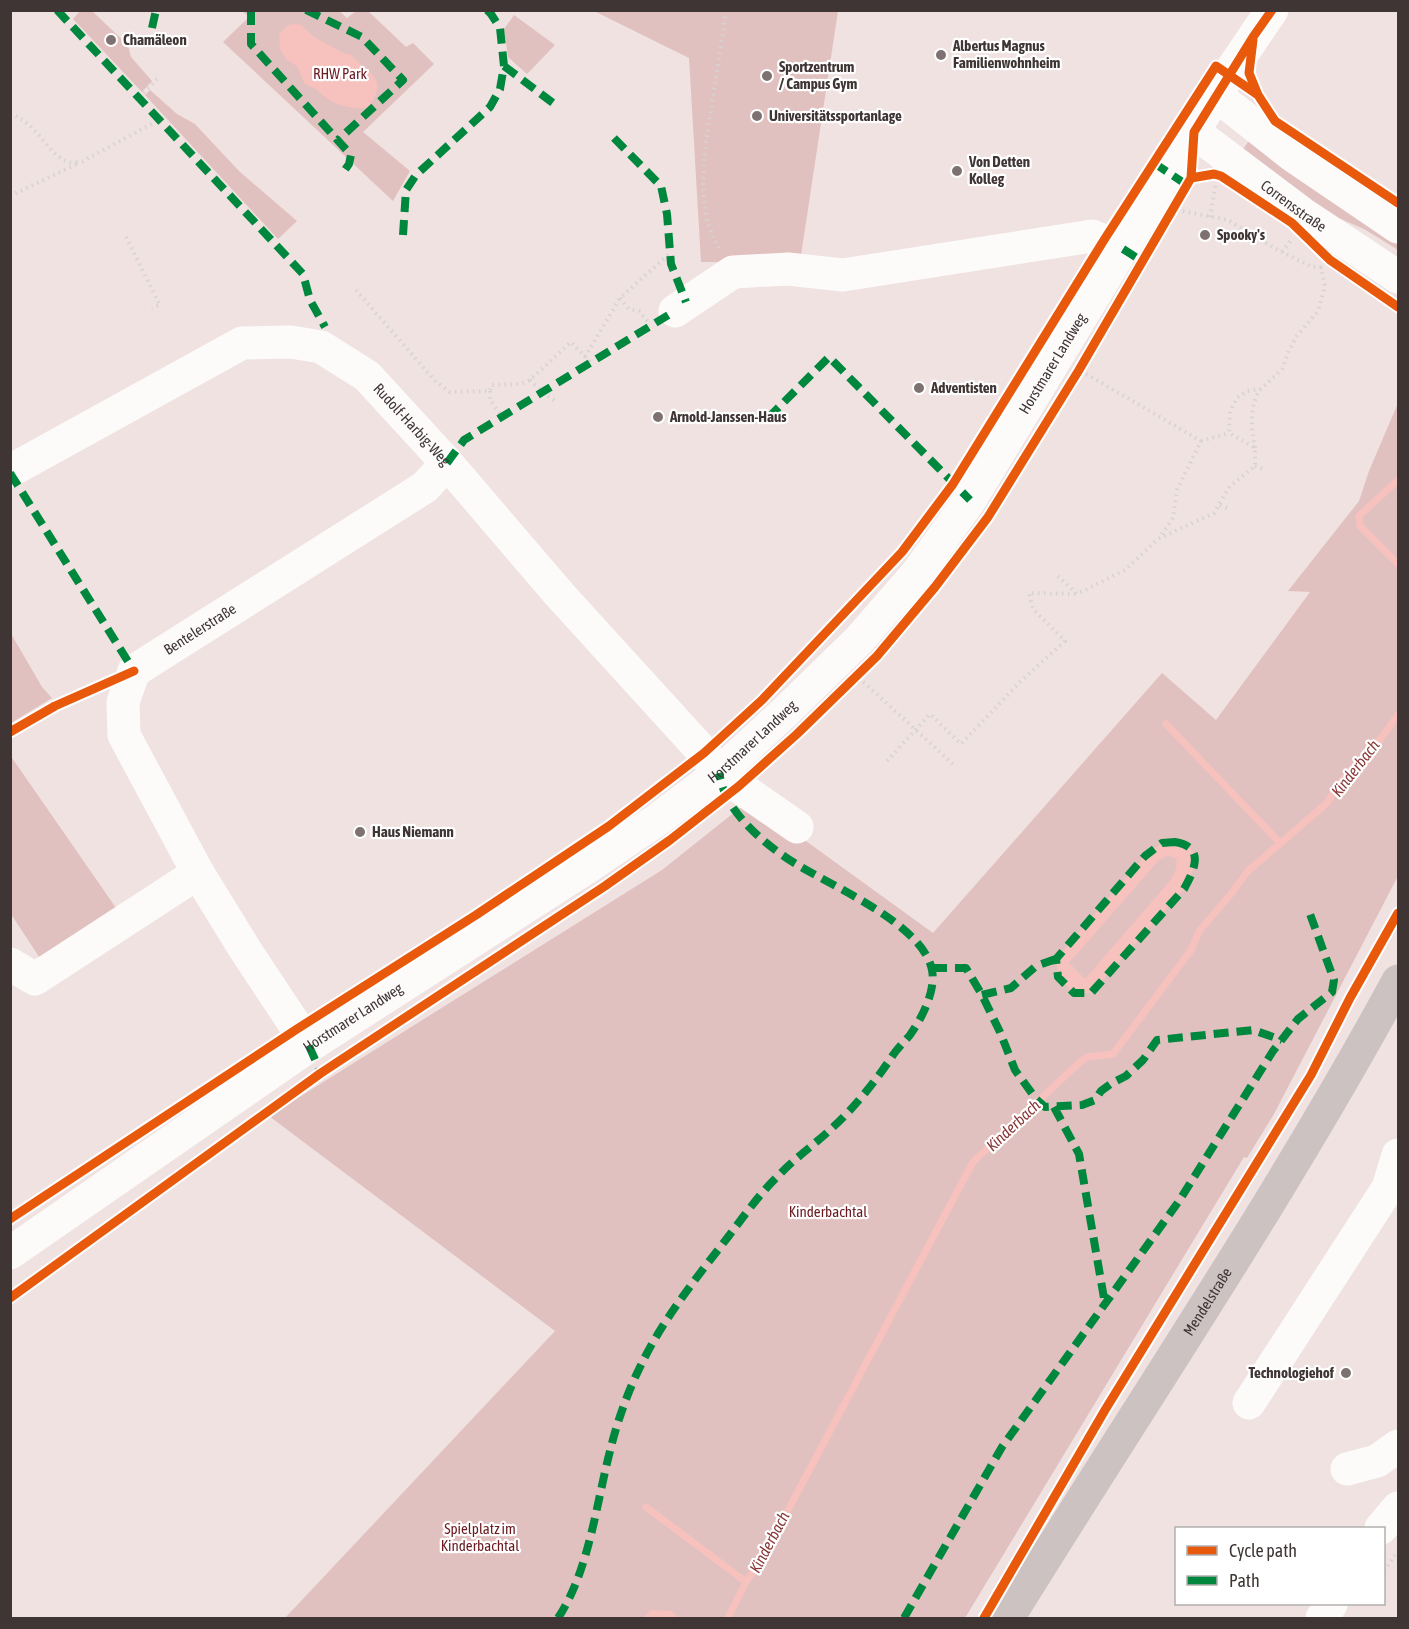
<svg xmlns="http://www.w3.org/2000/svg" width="1409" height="1629" font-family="'Asap Condensed',sans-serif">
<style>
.green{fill:#e1c1bf}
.water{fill:#f7c1be;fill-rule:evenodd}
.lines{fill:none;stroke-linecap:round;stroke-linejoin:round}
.stream{stroke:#f7c1be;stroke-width:7}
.path{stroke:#d6d3d3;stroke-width:4;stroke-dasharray:1.5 4.5;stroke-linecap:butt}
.minor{stroke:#fdfbfa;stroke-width:33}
.major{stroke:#cdc2c2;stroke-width:33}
.quiet{stroke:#00873e;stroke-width:8;stroke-dasharray:15 8;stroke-linecap:butt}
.cycleway-casing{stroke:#fff;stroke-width:13}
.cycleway{stroke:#e8590c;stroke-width:9}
.poi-dot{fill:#7d7271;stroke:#fff;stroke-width:2}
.labels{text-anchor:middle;stroke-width:4.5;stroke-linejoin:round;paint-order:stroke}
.poi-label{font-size:15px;font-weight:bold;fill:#3f3535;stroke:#fff;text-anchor:start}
.park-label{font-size:15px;fill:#6b1a1f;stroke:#fff}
.street-label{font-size:15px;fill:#3f3535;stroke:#fff}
.water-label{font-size:16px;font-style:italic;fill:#8a3838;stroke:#fff}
</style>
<rect width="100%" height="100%" fill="#efe2e1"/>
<!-- green -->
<path class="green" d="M 367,10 L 406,47 L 413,43 L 434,64 L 363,132 L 410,171 L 393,201 L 223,42 L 249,17 L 242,11 L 339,11 L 347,18 L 356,11 Z
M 80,11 L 92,11 L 128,45 L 131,57 L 152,81 L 142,92 L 73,19 Z
M 594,11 L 838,11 L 800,262 L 701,262 L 689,58 Z
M 514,15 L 555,45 L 527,74 L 508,57 L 504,29 Z
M 150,90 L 177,114 L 195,124 L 239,171 L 297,221 L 278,239 L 145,95 Z
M 1250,139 L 1398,241 L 1398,250 L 1364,229 L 1329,214 L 1242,151 Z
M 1398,403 L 1398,876 L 1274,1114 L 1247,1158 L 1244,1157 L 965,1618 L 285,1618 L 555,1331 L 269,1116 L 662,870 L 741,807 L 745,797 L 933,933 L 1162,673 L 1216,720 L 1310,592 L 1288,591 L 1359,501 L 1369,471 Z
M 10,632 L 42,687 L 52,698 L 11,723 Z
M 10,755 L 123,918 L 45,966 L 11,914 Z"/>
<!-- water -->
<path class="water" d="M 295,24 L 301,25 L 314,37 L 345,54 L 350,54 C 371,76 389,77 368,108 C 356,109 340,107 330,100 C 318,93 320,89 305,84 L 297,66 L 287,60 L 280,49 L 279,34 L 288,25 Z
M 1175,842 C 1205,847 1195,869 1184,889 L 1091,993 L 1074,993 L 1058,977 L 1056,959 L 1145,856 L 1162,843 ZM 1168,856 L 1176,858 C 1178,868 1175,874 1169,882 L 1085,979 L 1069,963 L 1151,869 L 1159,860 Z
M 651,1610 L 671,1611 L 680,1618 L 643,1618 Z"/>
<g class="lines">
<!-- stream -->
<path class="stream" d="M 1398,480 L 1359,516 L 1360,526 L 1398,564
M 1166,724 L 1280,843
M 646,1507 L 746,1582
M 728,1618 L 746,1582 L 762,1559 L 973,1162 L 1079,1063 L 1087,1057 L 1113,1054 L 1191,950 L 1200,930 L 1231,894 L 1248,871 L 1327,803 L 1342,780 L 1382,737 L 1398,715"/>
<!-- path -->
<path class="path" d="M 139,97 L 158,78
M 10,114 C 39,123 46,155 69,162 C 72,163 79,162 83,161 L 159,120
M 10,196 L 79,163
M 1177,210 L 1228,220 L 1276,249 L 1312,267 L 1321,267 L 1328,262
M 1210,217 L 1216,183
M 126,237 L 160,305 L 152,308
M 719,248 C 693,205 705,149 712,103 C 717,72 722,41 726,10
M 1282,252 L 1292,239
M 356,290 L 436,382 L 450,392 L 490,391 L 492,385 L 520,384 L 530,380 L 571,342 L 591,363
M 620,298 L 629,309 L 639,311 L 649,323
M 585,357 L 620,298 L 669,254
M 1081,371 L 1201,441 L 1177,490 L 1173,518 L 1159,538
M 530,380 L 543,392 L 555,401
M 490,391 L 490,400 L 502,417
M 1201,441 L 1229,433
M 1255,448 C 1251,427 1249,408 1260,389
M 1255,466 L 1263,469
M 1220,505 L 1229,509
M 1058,576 L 1077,594 L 1125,570 L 1158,539 L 1214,513 L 1230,486 L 1255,466 L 1255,448 L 1229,433 L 1230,411 L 1237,398 L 1247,391 L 1261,389 L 1282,369 L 1289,350 L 1297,336 L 1318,311 L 1325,286 L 1321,267
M 859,678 L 954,765
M 887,761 L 930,714 L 961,744 L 1020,682 L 1065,641 L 1033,609 L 1029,593 L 1077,594
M 1384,1571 L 1398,1551"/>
<!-- minor -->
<g class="minor">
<path d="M 1216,95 L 1292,155 L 1398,227"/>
<path id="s1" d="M 1194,132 L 1303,214 L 1398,277"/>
<path d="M 675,311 L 733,272 L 788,269 L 843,275 L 1092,236 L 1123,249"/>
<path id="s2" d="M 10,471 L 242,343 L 291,342 L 321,347 L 367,376 L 447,463 L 560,595 L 704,753 L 719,773 L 797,827"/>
<path d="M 10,964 L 35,979 L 198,873"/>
<path id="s3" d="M 309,1046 L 246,951 L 198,873 L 124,735 L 123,702 L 134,671 L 425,487 L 447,463"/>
<path id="s4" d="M 10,1253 L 309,1046 L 589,866 L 657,820 L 719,773 L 784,713 L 859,640 L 918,572 L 970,500 L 1228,75 L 1272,10"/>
<path d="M 1249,1403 L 1388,1188 L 1398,1155"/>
<path d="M 1347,1469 L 1377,1461 L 1398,1446"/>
<path d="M 1381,1528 L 1398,1508"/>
<path d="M 1322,1618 L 1331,1604"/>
</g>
<!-- major -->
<path class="major" id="s5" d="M 1008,1618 C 1139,1406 1279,1200 1398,981"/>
<!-- quiet -->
<path class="quiet" d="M 57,10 L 303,274 L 310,300 L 325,327
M 251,10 L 251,44 L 351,155 L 349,164 L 342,174
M 306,10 L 362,37 L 403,80 L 338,140
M 152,28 L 156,10
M 504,66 L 557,106
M 614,138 L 661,186 L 667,214 L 671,264 L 686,302
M 1154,163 L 1187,185
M 403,235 L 406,190 L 416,175 L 490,107 L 500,89 L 504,66 L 500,28 L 491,14 L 487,10
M 1123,249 L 1142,261
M 768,418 L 829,357 L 970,500
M 447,463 L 464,440 L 675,311
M 10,473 L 134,671 L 130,673
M 1175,842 C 1205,847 1195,869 1184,889 L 1091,993 L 1074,993 L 1058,977 L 1056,959 L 1145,856 L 1162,843 Z
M 932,968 L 966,968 L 982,995 L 1000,1032 L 1015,1070 L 1036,1099 L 1045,1107 L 1082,1105 L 1095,1100 L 1101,1091 L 1112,1083 L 1126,1076 L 1143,1060 L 1157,1040 L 1253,1030 L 1282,1040
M 982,995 L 1011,988 L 1036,966 L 1056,959 L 1060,954
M 309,1046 L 321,1073
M 1054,1107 L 1079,1154 L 1105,1304
M 558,1618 C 589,1571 596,1505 610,1451 C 617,1422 628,1391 641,1365 C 663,1319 697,1277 728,1237 C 744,1216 760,1193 779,1175 C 795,1158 814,1145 831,1129 C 855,1107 875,1082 893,1055 C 898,1048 904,1042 910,1035 C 922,1018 936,991 932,970 C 923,924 833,887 796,864 C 770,848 742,825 727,798 C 723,790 721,781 719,773
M 904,1618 L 1002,1447 L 1179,1201 L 1273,1051 L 1298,1019 L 1332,992 L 1334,980 L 1310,914"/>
<!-- cycleway casing -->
<g class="cycleway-casing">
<path id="cycleway" d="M 1253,40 L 1249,73 L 1258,95 L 1275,121 L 1398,203
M 1191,178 L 1214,174 L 1221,176 L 1292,223 L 1330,260 L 1398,307
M 10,732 L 55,706 L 134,671
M 10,1219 L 297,1029 L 476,915 L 609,826 L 704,753 L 762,700 L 902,552 L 953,484 L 1104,240 L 1216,66 L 1258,95
M 10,1298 L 321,1073 L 605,886 L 670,840 L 739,786 L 797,734 L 877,656 L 935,587 L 988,517 L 1079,370 L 1191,178 L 1194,132 L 1253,37 L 1272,10
M 984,1618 L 1105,1410 L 1311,1075 L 1350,998 L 1398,913"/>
</g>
<!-- cycleway -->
<use href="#cycleway" class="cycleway"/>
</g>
<!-- markers -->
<g class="poi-dot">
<circle cx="111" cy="40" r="6"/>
<circle cx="941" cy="55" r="6"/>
<circle cx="767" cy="76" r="6"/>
<circle cx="757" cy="116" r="6"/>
<circle cx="957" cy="171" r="6"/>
<circle cx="1205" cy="235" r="6"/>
<circle cx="919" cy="388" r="6"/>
<circle cx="658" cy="417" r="6"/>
<circle cx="360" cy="832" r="6"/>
<circle cx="1346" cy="1373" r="6"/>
</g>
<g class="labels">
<!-- poi labels -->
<g class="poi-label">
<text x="123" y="45">Chamäleon</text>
<text x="953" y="51">Albertus Magnus<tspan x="953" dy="17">Familienwohnheim</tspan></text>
<text x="779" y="72">Sportzentrum<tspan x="779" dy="17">/ Campus Gym</tspan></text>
<text x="769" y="121">Universitätssportanlage</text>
<text x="969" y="167">Von Detten<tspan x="969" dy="17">Kolleg</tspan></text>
<text x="1217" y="240">Spooky's</text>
<text x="931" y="393">Adventisten</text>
<text x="670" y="422">Arnold-Janssen-Haus</text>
<text x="372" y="837">Haus Niemann</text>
<text x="1334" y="1378" text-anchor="end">Technologiehof</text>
</g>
<!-- park labels -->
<g class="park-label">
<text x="340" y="79">RHW Park</text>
<text x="828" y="1217">Kinderbachtal</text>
<text x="480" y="1534">Spielplatz im<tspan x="480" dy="17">Kinderbachtal</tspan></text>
</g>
<!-- street labels -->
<g class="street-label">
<text dy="5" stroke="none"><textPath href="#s1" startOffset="124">Corrensstraße</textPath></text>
<text dy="5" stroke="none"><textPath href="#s4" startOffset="1388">Horstmarer Landweg</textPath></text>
<text dy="5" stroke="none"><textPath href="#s2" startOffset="465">Rudolf-Harbig-Weg</textPath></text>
<text dy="5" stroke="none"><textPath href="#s3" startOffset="506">Bentelerstraße</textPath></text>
<text dy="5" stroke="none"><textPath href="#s4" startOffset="902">Horstmarer Landweg</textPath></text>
<text dy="5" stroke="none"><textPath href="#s4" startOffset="416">Horstmarer Landweg</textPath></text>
<text dy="5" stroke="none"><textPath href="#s5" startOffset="374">Mendelstraße</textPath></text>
</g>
<!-- water labels -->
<g class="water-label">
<text transform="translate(1355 768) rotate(-52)" y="6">Kinderbach</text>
<text transform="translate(1013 1125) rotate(-43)" y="6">Kinderbach</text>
<text transform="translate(769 1542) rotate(-62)" y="6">Kinderbach</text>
</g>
</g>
<!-- border -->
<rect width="1409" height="1629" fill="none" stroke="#3f3535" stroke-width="24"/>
<!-- legend -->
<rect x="1175" y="1527" width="210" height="78" fill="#ffffff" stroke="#b2aeae" stroke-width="1.5"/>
<rect x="1187" y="1546" width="30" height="9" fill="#e8590c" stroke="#b2aeae" stroke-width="1.5"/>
<text x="1229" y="1557" font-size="18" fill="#3f3535">Cycle path</text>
<rect x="1187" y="1576" width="30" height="9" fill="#00873e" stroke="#b2aeae" stroke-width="1.5"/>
<text x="1229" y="1587" font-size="18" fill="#3f3535">Path</text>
</svg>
